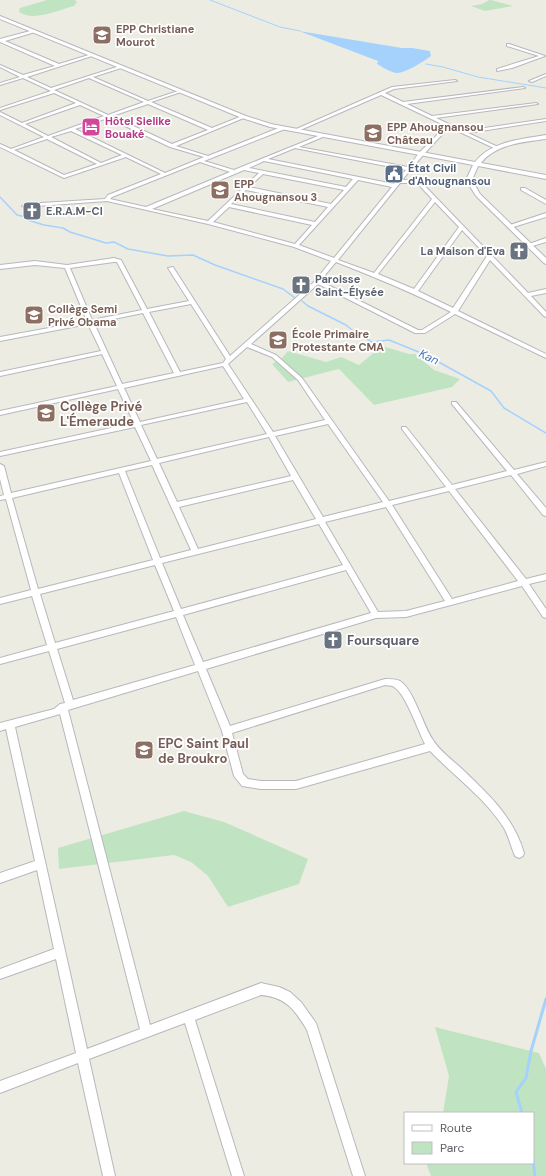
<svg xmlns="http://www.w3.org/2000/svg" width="546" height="1176" font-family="'DM Sans',sans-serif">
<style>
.green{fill:#c0e4c2}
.water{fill:#a4d2fc}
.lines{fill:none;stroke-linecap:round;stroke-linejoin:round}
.stream-far2{stroke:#a4d2fc;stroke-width:1}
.stream-far1{stroke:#a4d2fc;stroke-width:1.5}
.stream{stroke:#a4d2fc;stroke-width:3}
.minor-casing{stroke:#b6b8bd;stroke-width:2}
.tertiary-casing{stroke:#b6b8bd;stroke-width:2}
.minor{fill:#fff;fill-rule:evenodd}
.tertiary{fill:#fff;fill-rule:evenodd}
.labels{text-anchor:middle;stroke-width:3.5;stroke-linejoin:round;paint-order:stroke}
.far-education-label{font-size:11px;font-weight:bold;fill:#785e54;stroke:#fff;text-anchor:start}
.far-hotel-label{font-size:11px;font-weight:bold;fill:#b23c85;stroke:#fff;text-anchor:start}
.far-service-label{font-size:11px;font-weight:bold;fill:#4e5e75;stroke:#fff;text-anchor:start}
.far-worship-label{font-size:11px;font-weight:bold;fill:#5b616d;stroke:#fff;text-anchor:start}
.far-water-label{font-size:12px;font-style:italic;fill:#4478b6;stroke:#fff}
.education-label{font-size:13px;font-weight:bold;fill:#785e54;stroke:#fff;text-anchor:start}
.worship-label{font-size:13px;font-weight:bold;fill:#5b616d;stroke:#fff;text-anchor:start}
</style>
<rect width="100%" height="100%" fill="#edece3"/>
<!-- green -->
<path class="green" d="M 47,0 L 75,0 L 77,2 L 74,6 C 58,10 34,22 19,12 L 20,8 Z
M 489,0 L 491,0 L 513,6 L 485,11 L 471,6 L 482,4 Z
M 382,346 L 409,354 L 415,354 L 434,370 L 460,379 L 452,387 L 374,405 L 339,369 L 288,382 L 272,364 L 281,359 L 288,351 L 326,362 L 341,357 L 359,365 Z
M 184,811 L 224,822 L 308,859 L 299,884 L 228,907 L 208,876 L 191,862 L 174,855 L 59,869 L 58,848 Z
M 435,1027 L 539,1053 L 546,1069 L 546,1176 L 431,1176 L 426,1163 L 533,1163 L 533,1113 L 443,1113 L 449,1076 Z"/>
<!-- water -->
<path class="water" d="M 299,31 L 402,48 L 412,48 L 430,51 L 431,56 C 424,61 406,73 397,73 C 389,72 383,67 377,64 L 378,61 Z"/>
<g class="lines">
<!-- stream-far2 -->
<path class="stream-far2" d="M 210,0 L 280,27 L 300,31
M 426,64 L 443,67 L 478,77 L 546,88"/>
<!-- stream-far1 -->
<path class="stream-far1" d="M 0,197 L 17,215 L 26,217 L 28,220 L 44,225 L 63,228 L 70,232 L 106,243 L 114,242 L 128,249 L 168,256 L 193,255 L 215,265 L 283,289 L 295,298
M 302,301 L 308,306 L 346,325 L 357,334 L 372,342 L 389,340 L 426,355 L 491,391 L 504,408 L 546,433"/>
<!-- stream -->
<path class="stream" d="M 522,1113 L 516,1092 L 526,1078 L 531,1051 L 546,999
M 533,1160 L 535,1176"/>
<!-- minor casing -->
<g class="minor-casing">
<path id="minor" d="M 34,30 L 35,32 L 5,41 L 59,64 L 92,54 L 95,55 L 27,77 L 51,88 L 120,66 L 121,68 L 93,77 L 148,101 L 181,90 L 181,92 L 151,102 L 212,128 L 242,116 L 246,117 L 176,146 L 208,156 L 281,127 L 285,127 L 285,129 L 204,161 L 234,170 L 323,134 L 325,134 L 325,136 L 299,147 L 408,167 L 420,152 L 446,126 L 381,95 L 298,131 L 294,130 L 392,87 L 455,80 L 457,81 L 394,89 L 385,93 L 403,102 L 523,87 L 525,88 L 407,104 L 432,116 L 536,103 L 538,104 L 436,118 L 464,131 L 546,119 L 546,121 L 468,133 L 498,147 L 498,149 L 496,149 L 449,127 L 424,154 L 402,180 L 471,179 L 471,180 L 469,181 L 422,183 L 528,293 L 546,289 L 546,293 L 531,296 L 546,312 L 546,317 L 544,316 L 490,260 L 458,311 L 546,354 L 546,358 L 455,314 L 425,333 L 415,333 L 318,284 L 251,344 L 276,355 L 302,378 L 389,501 L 446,487 L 402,429 L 402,427 L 406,427 L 452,485 L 507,471 L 452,404 L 452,402 L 456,402 L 514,470 L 546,462 L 546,466 L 517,474 L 546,508 L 546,516 L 543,515 L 511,475 L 455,489 L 526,579 L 546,574 L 546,580 L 529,584 L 546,609 L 546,618 L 543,617 L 522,586 L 406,617 L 376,618 L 206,669 L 230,726 L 385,679 C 390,679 396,679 400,681 C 414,690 423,726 433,740 C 440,751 451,759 461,768 C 488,794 513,816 524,853 L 523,856 L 519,858 L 515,856 C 511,847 509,837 504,828 C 485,798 454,776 430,751 L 296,789 L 261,789 L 242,786 L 234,776 L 222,731 L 198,671 L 68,710 L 150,1025 L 261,983 L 279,987 L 290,992 L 301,1002 L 316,1023 L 365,1176 L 353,1176 L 307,1030 C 295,1010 286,997 261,995 L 195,1020 L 244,1176 L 232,1176 L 185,1023 L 89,1059 L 115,1176 L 103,1176 L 78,1063 L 0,1093 L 0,1081 L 76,1053 L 56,959 L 0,979 L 0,969 L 54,949 L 37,870 L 0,883 L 0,873 L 35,861 L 6,729 L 0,731 L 0,723 L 54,709 L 60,704 L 65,703 L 49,651 L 0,664 L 0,658 L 47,645 L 32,596 L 0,604 L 0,598 L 31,590 L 6,499 L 0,500 L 0,496 L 4,495 L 0,479 L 0,464 L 4,466 L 11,493 L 151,461 L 135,427 L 0,456 L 0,452 L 134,423 L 118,389 L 0,415 L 0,411 L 117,386 L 102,354 L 0,376 L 0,372 L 101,351 L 88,324 L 0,341 L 0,337 L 87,321 L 65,268 L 35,265 L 0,269 L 0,265 L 35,261 L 67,265 L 114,258 L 121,260 L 147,309 L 189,301 L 168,268 L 173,267 L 230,356 L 315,281 L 331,261 L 294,247 L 208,224 L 107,201 L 23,207 L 22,206 L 25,204 L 105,199 L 108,195 L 161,174 L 126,157 L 64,178 L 0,147 L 0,144 L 11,149 L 44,137 L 0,115 L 0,112 L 22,123 L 76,103 L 54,93 L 0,110 L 0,108 L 51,91 L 23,78 L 0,85 L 0,83 L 20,77 L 0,67 L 0,65 L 23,75 L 55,66 L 0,42 L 0,39 ZM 89,78 L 144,102 L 108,115 L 54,90 ZM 148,104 L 208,130 L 172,144 L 112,116 ZM 80,105 L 104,116 L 48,136 L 25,124 ZM 108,118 L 170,147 L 204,157 L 165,173 L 75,129 ZM 71,131 L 122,155 L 101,163 L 51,137 ZM 47,139 L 97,164 L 64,175 L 14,150 ZM 295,148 L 406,170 L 394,184 L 268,159 ZM 264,161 L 353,179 L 346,187 L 249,168 ZM 200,162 L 230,172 L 146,207 L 110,199 L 112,197 ZM 244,170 L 259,173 L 208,221 L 152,209 ZM 263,174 L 344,190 L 331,204 L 249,187 ZM 358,180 L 392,187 L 334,258 L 299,245 ZM 400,183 L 417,183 L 432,199 L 374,273 L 338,260 ZM 246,190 L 328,207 L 315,222 L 231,204 ZM 435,202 L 459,227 L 414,289 L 378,274 ZM 229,207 L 312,225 L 295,244 L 213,222 ZM 462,230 L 487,256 L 453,308 L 418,291 ZM 114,262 L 117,262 L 142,310 L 92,320 L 70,268 ZM 336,262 C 375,277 413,293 451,312 L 422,330 L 418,330 L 320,281 ZM 191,304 L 226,359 L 223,363 L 180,372 L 149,312 ZM 143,313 L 174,373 L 122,384 L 94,323 ZM 247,347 L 272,357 L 298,380 L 325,420 L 273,432 L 228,364 ZM 223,366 L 244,399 L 140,422 L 124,388 ZM 247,402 L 267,434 L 157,459 L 141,425 ZM 328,424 L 383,502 L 323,517 L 275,436 ZM 269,437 L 291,476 L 177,502 L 159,463 ZM 152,465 L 191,550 L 160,558 L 125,471 ZM 119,473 L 153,560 L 38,589 L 12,498 ZM 293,480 L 316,519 L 198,549 L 179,507 ZM 449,491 L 518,581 L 452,599 L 392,505 ZM 386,507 L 445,601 L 406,611 L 378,612 L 325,522 ZM 319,524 L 343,565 L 181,609 L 162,563 ZM 155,565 L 174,611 L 55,643 L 40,594 ZM 346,570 L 371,613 L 203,662 L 183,615 ZM 176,617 L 195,665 L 73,700 L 57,649 ZM 385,685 C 388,686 392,685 394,687 C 406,694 418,731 425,744 L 296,781 L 261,781 L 248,779 L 243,774 L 232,733 ZM 60,714 L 140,1029 L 87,1049 L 15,727 Z
M 507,44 L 509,44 L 545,56 L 512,68 L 497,71 L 497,69 L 539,56 L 507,46 Z
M 546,74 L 546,76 L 532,82 L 529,81 Z
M 521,188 L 525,188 L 546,200 L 546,204 L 521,190 Z
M 546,213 L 546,217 L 510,228 L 507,226 Z
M 546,238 L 546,242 L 529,247 L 526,245 Z"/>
</g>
<!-- tertiary casing -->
<g class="tertiary-casing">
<path id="tertiary" d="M 0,16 L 246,116 L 271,124 L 475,162 C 491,141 522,139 546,135 L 546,139 C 524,142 495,144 481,163 L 546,175 L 546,179 L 478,166 L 472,180 L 480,194 L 546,258 L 546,264 L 544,263 L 476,196 L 466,180 L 473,165 L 270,127 L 242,118 L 0,19 Z"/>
</g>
<!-- minor -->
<use href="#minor" class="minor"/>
<!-- tertiary -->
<use href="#tertiary" class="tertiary"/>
</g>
<!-- icons -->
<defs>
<g id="school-square" transform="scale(1)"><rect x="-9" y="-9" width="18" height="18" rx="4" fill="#8d6e63" stroke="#fff"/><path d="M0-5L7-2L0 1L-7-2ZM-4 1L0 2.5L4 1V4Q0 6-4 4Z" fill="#fff"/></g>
<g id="hotel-square" transform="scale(1)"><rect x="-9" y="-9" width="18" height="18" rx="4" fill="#d1479c" stroke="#fff"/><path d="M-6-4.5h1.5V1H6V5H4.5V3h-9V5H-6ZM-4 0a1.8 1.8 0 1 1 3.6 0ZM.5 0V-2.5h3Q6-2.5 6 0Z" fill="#fff"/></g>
<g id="civic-square" transform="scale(1)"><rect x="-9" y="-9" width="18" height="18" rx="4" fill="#5c6f8a" stroke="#fff"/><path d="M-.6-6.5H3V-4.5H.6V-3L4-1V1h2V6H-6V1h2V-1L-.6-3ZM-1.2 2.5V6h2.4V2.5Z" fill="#fff"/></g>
<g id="church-square" transform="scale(1)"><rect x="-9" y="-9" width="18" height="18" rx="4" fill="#6b7280" stroke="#fff"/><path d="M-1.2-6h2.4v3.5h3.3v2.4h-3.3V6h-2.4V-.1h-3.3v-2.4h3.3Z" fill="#fff"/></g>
</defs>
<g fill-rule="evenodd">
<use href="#school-square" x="102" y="35"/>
<use href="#hotel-square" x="91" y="127"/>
<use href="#school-square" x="373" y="133"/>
<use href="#civic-square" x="394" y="174"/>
<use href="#school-square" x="220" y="190"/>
<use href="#church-square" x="32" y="211"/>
<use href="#church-square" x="519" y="251"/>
<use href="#church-square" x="301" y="285"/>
<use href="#school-square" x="34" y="315"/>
<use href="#school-square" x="278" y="340"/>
<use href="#school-square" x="46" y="413"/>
<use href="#church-square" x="333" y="640"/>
<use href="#school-square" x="144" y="750"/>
</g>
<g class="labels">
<!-- far-education labels -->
<g class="far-education-label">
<text x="116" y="33">EPP Christiane<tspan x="116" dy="13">Mourot</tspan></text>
<text x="387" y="131">EPP Ahougnansou<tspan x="387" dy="13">Château</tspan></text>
<text x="234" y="188">EPP<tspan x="234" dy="13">Ahougnansou 3</tspan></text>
<text x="48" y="313">Collège Semi<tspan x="48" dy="13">Privé Obama</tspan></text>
<text x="292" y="338">École Primaire<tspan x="292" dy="13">Protestante CMA</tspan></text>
</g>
<!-- far-hotel labels -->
<g class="far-hotel-label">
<text x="105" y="125">Hôtel Sielike<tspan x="105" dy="13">Bouaké</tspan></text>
</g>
<!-- far-service labels -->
<g class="far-service-label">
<text x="408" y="172">État Civil<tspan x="408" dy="13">d'Ahougnansou</tspan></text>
</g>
<!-- far-worship labels -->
<g class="far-worship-label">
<text x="46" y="215">E.R.A.M-CI</text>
<text x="505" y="255" text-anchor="end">La Maison d'Eva</text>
<text x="315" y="283">Paroisse<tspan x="315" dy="13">Saint-Élysée</tspan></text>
</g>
<!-- far-water labels -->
<g class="far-water-label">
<text transform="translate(429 357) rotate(26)" y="4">Kan</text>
</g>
<!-- education labels -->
<g class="education-label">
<text x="60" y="411">Collège Privé<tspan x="60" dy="15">L'Émeraude</tspan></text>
<text x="158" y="748">EPC Saint Paul<tspan x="158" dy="15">de Broukro</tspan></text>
</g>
<!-- worship labels -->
<g class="worship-label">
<text x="347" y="645">Foursquare</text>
</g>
</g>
<!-- legend -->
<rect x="404" y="1112" width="130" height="52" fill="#ffffff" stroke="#bdbfc1"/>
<rect x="412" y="1125" width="20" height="6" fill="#ffffff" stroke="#bdbfc1"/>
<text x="440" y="1132" font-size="12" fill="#5b5e63">Route</text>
<rect x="412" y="1142" width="20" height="12" fill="#c0e4c2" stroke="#bdbfc1"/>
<text x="440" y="1152" font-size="12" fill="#5b5e63">Parc</text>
</svg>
